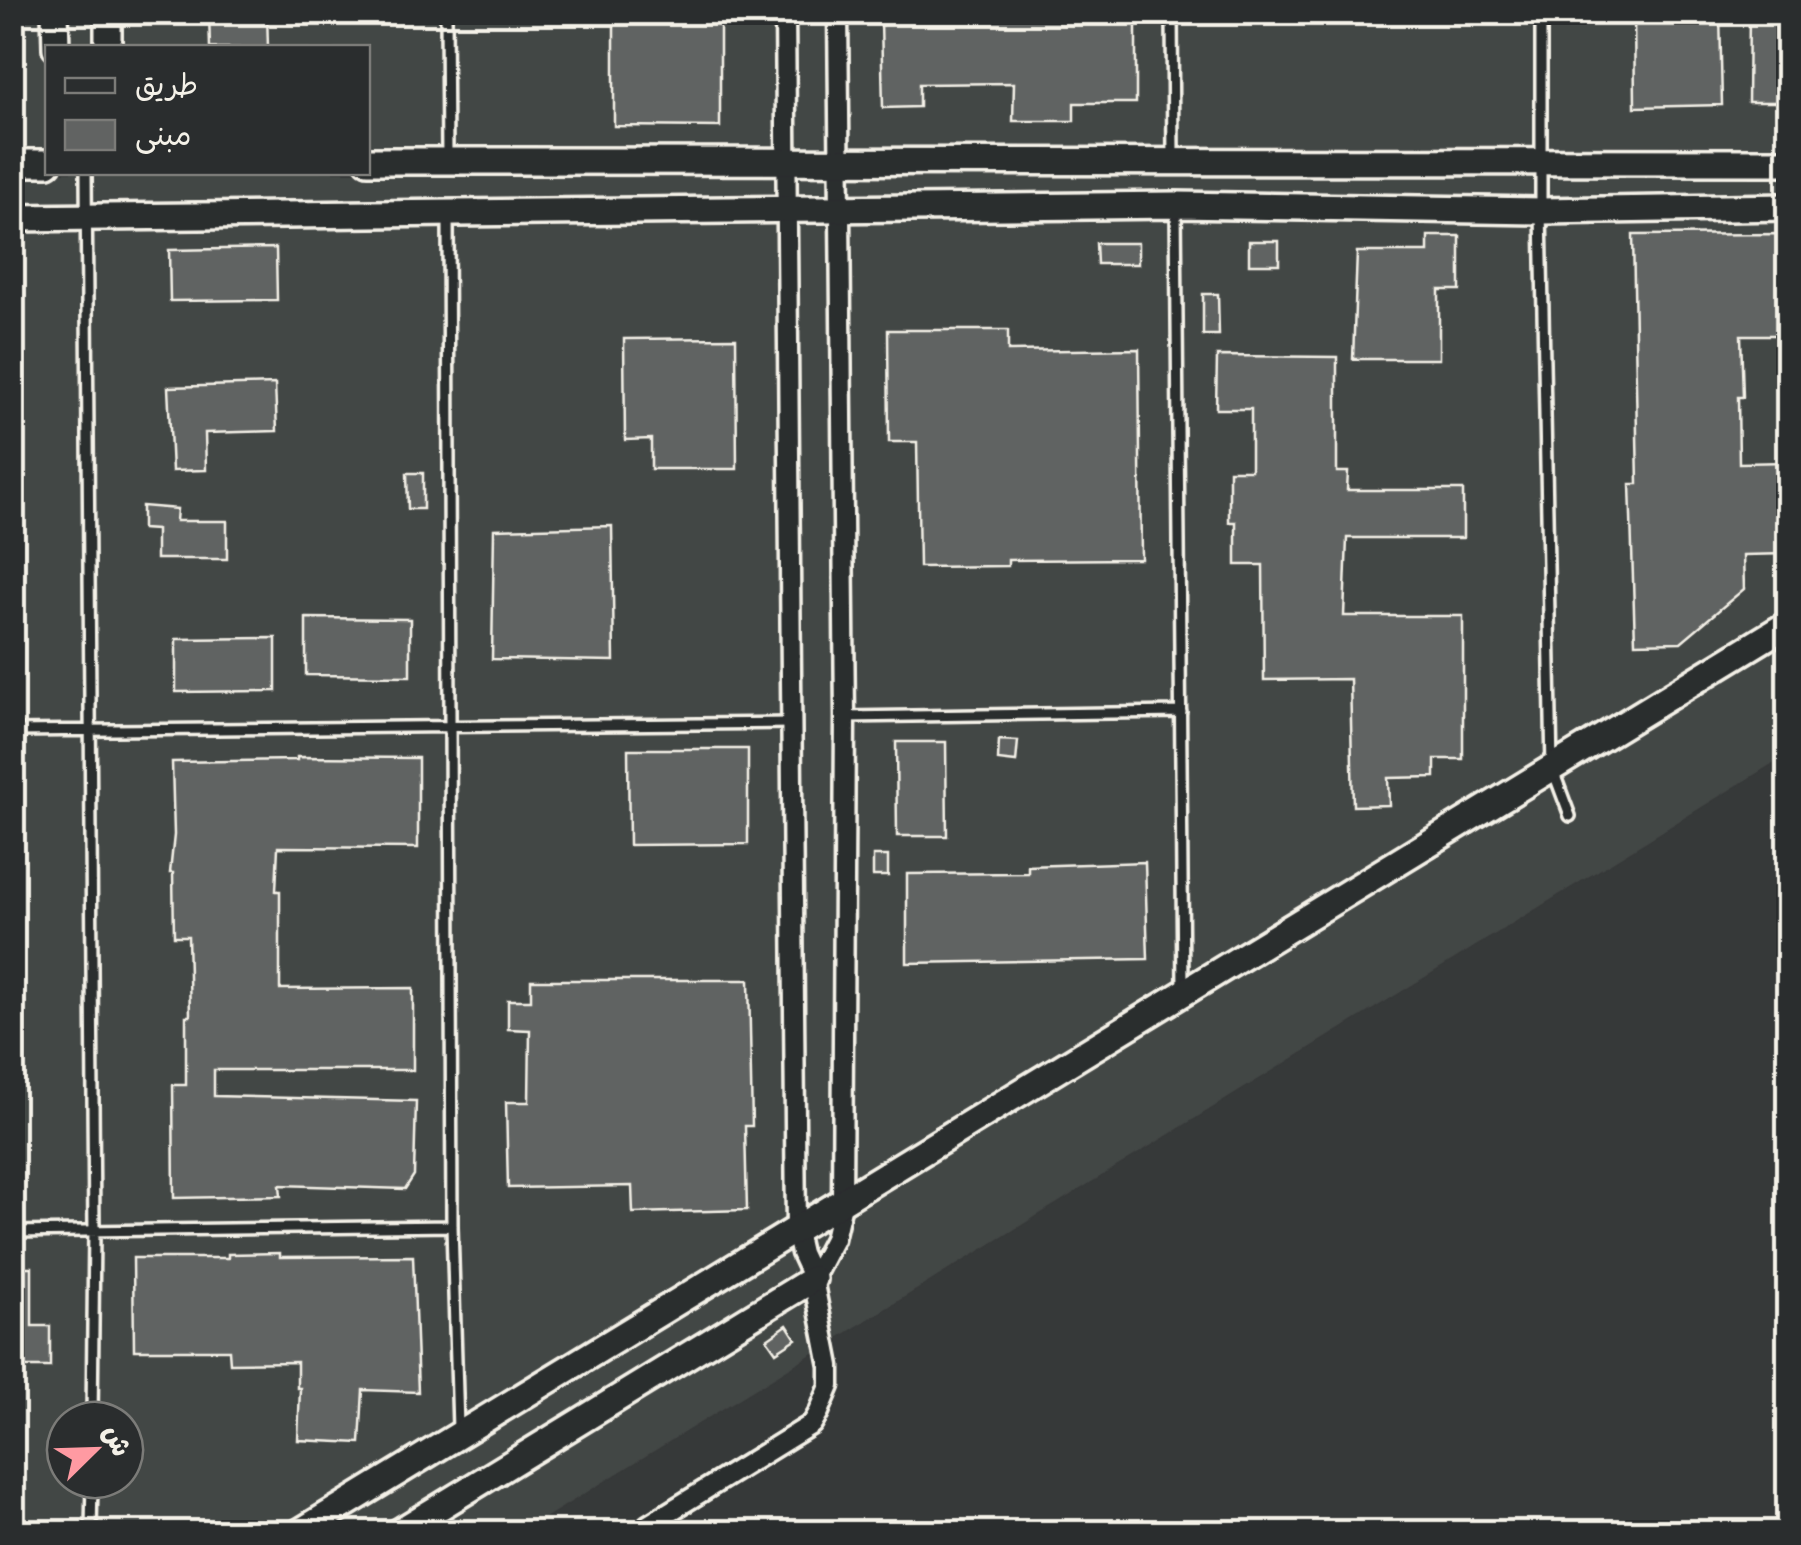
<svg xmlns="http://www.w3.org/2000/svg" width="1801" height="1545" font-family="'Playpen Sans','Playpen Sans Arabic',sans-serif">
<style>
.built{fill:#434645;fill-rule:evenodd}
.building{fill:#616362;stroke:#f4f1e8;stroke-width:2.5}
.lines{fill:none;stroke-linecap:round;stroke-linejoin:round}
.lane-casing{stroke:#f4f1e8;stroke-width:16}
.street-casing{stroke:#f4f1e8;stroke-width:25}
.secondary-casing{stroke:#f4f1e8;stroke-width:32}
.lane{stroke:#2a2d2e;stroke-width:9}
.street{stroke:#2a2d2e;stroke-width:18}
.secondary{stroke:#2a2d2e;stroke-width:25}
</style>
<rect width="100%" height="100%" fill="#363939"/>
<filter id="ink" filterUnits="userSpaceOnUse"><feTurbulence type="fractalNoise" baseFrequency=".01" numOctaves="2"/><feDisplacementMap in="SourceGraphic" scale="20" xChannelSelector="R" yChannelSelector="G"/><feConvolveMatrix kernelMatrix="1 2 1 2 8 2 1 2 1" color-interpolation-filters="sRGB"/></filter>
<g filter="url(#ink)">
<!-- built -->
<path class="built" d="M 12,13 L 1788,13 L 1788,754 L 522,1532 L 13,1532 ZM 48,48 L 368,48 L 368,172 L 48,172 ZM 65,1420 L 125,1420 L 125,1480 L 65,1480 Z"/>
<!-- building -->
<path class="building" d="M 209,12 L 267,12 L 268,48 L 210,48 Z
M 614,12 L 720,12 L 720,127 L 614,126 Z
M 922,12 L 1136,12 L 1136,103 L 1074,103 L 1074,121 L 1013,121 L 1014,83 L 919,84 L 919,107 L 883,108 L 881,20 L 923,19 Z
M 1634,12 L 1720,12 L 1722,105 L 1635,107 Z
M 1749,12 L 1788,12 L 1788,102 L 1748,102 Z
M 1788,234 L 1788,335 L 1741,335 L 1743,397 L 1738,397 L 1739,463 L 1788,462 L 1788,554 L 1743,555 L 1744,589 L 1681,642 L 1635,643 L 1630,484 L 1638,484 L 1633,235 Z
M 1428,236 L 1460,236 L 1460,290 L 1439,290 L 1439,359 L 1353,359 L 1357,252 L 1428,252 Z
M 1249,241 L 1279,241 L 1279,264 L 1249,264 Z
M 1096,243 L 1138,243 L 1138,264 L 1097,264 Z
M 276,248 L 277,300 L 170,301 L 169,250 Z
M 1203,294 L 1218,294 L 1219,335 L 1203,335 Z
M 888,330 L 1008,330 L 1008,351 L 1139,349 L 1141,559 L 1008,560 L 1008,566 L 919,567 L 917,442 L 889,442 Z
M 736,338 L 737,469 L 651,469 L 651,439 L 625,440 L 624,339 Z
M 1217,356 L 1337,357 L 1337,472 L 1348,472 L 1347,490 L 1463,490 L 1463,538 L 1347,538 L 1344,616 L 1463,616 L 1463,759 L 1435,759 L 1435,777 L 1388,778 L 1389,805 L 1353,806 L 1350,679 L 1264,680 L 1263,565 L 1236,565 L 1236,522 L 1229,522 L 1229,470 L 1251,470 L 1251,409 L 1216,409 Z
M 275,384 L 277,431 L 205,433 L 206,470 L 172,471 L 168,387 Z
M 407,473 L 423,473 L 423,509 L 408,509 Z
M 142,506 L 177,509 L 176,521 L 227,521 L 227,559 L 156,559 L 156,530 L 142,529 Z
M 612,526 L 614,661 L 492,659 L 494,529 Z
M 306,618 L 410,619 L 410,676 L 306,675 Z
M 276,638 L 276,691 L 176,692 L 176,639 Z
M 999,740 L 1018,741 L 1016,762 L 998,760 Z
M 896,742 L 946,742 L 947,836 L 897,836 Z
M 628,749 L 748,749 L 748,844 L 629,845 Z
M 297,757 L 418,758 L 418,848 L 278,847 L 276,891 L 280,891 L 280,989 L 413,988 L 413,1070 L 214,1070 L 214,1096 L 416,1101 L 414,1175 L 405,1189 L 280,1185 L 281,1196 L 174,1198 L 173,1085 L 186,1085 L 186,1016 L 190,1016 L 188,936 L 174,936 L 173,873 L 170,873 L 174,835 L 172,762 L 297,760 Z
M 873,856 L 888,856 L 888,876 L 873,876 Z
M 1145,862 L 1148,959 L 907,963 L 907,874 L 1028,873 L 1028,866 Z
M 531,980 L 749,980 L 752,1126 L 745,1126 L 747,1210 L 633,1213 L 632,1186 L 508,1188 L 506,1102 L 529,1102 L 530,1030 L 508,1029 L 508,1000 L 531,1000 Z
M 280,1253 L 280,1257 L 413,1256 L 418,1392 L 363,1390 L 360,1443 L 298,1440 L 300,1388 L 297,1388 L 297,1362 L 230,1363 L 229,1350 L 134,1350 L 133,1258 L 228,1258 L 228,1254 Z
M 12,1267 L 32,1267 L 32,1326 L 50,1326 L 50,1367 L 12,1367 Z
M 787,1325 L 796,1339 L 776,1352 L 767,1339 Z"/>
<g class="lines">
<!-- lane casing -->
<g class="lane-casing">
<path id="lane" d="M 446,12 L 447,158
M 1172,12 L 1173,160
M 1541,12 L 1541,211 L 1552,768 L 1570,816
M 86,172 L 94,1231 L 92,1420
M 1176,207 L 1183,987
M 448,214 L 452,1226 L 458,1428
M 845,717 L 1181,712
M 12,731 L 791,723
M 12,1232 L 452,1226
M 91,1532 L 92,1480"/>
</g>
<!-- street casing -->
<g class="street-casing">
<path id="street" d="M 813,1279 L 834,1239 L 842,1204 L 845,717 L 838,12
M 652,1532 L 648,1525 L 812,1424 L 819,1412 L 830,1386 L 830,1366 L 813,1279 L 801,1253 L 796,1231 L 785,12"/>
</g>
<!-- secondary casing -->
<g class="secondary-casing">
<path id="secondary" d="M 55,12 L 56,48
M 108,12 L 108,48
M 368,161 L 1788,162
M 12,163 L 48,163
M 12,218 L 1176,205 L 1541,211 L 1788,207
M 300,1532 L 1788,624
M 399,1532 L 813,1279"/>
</g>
<!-- lane -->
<use href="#lane" class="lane"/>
<!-- street -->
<use href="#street" class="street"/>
<!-- secondary -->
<use href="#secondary" class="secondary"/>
</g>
</g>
<!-- margin -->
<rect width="1801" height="1545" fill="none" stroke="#2a2d2e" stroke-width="50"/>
<rect x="25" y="25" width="1751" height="1495" fill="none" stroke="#f4f1e8" stroke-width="4" filter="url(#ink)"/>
<!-- legend -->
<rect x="45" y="45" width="325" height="130" fill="#2a2d2e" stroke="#7b7b78" stroke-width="2.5"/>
<rect x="65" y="78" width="50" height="15" fill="#2a2d2e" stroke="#7b7b78" stroke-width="2.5"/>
<text x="135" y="95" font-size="30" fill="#f4f1e8">طريق</text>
<rect x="65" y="120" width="50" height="30" fill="#616362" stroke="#7b7b78" stroke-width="2.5"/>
<text x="135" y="145" font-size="30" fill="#f4f1e8">مبنى</text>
<!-- north arrow -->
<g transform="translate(95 1450) rotate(67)"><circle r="48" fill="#2a2d2e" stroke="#7b7b78" stroke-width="2.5"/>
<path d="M0-8L18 38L0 25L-18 38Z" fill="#ff9aa2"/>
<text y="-15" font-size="28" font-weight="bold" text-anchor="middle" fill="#f4f1e8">ش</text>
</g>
</svg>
